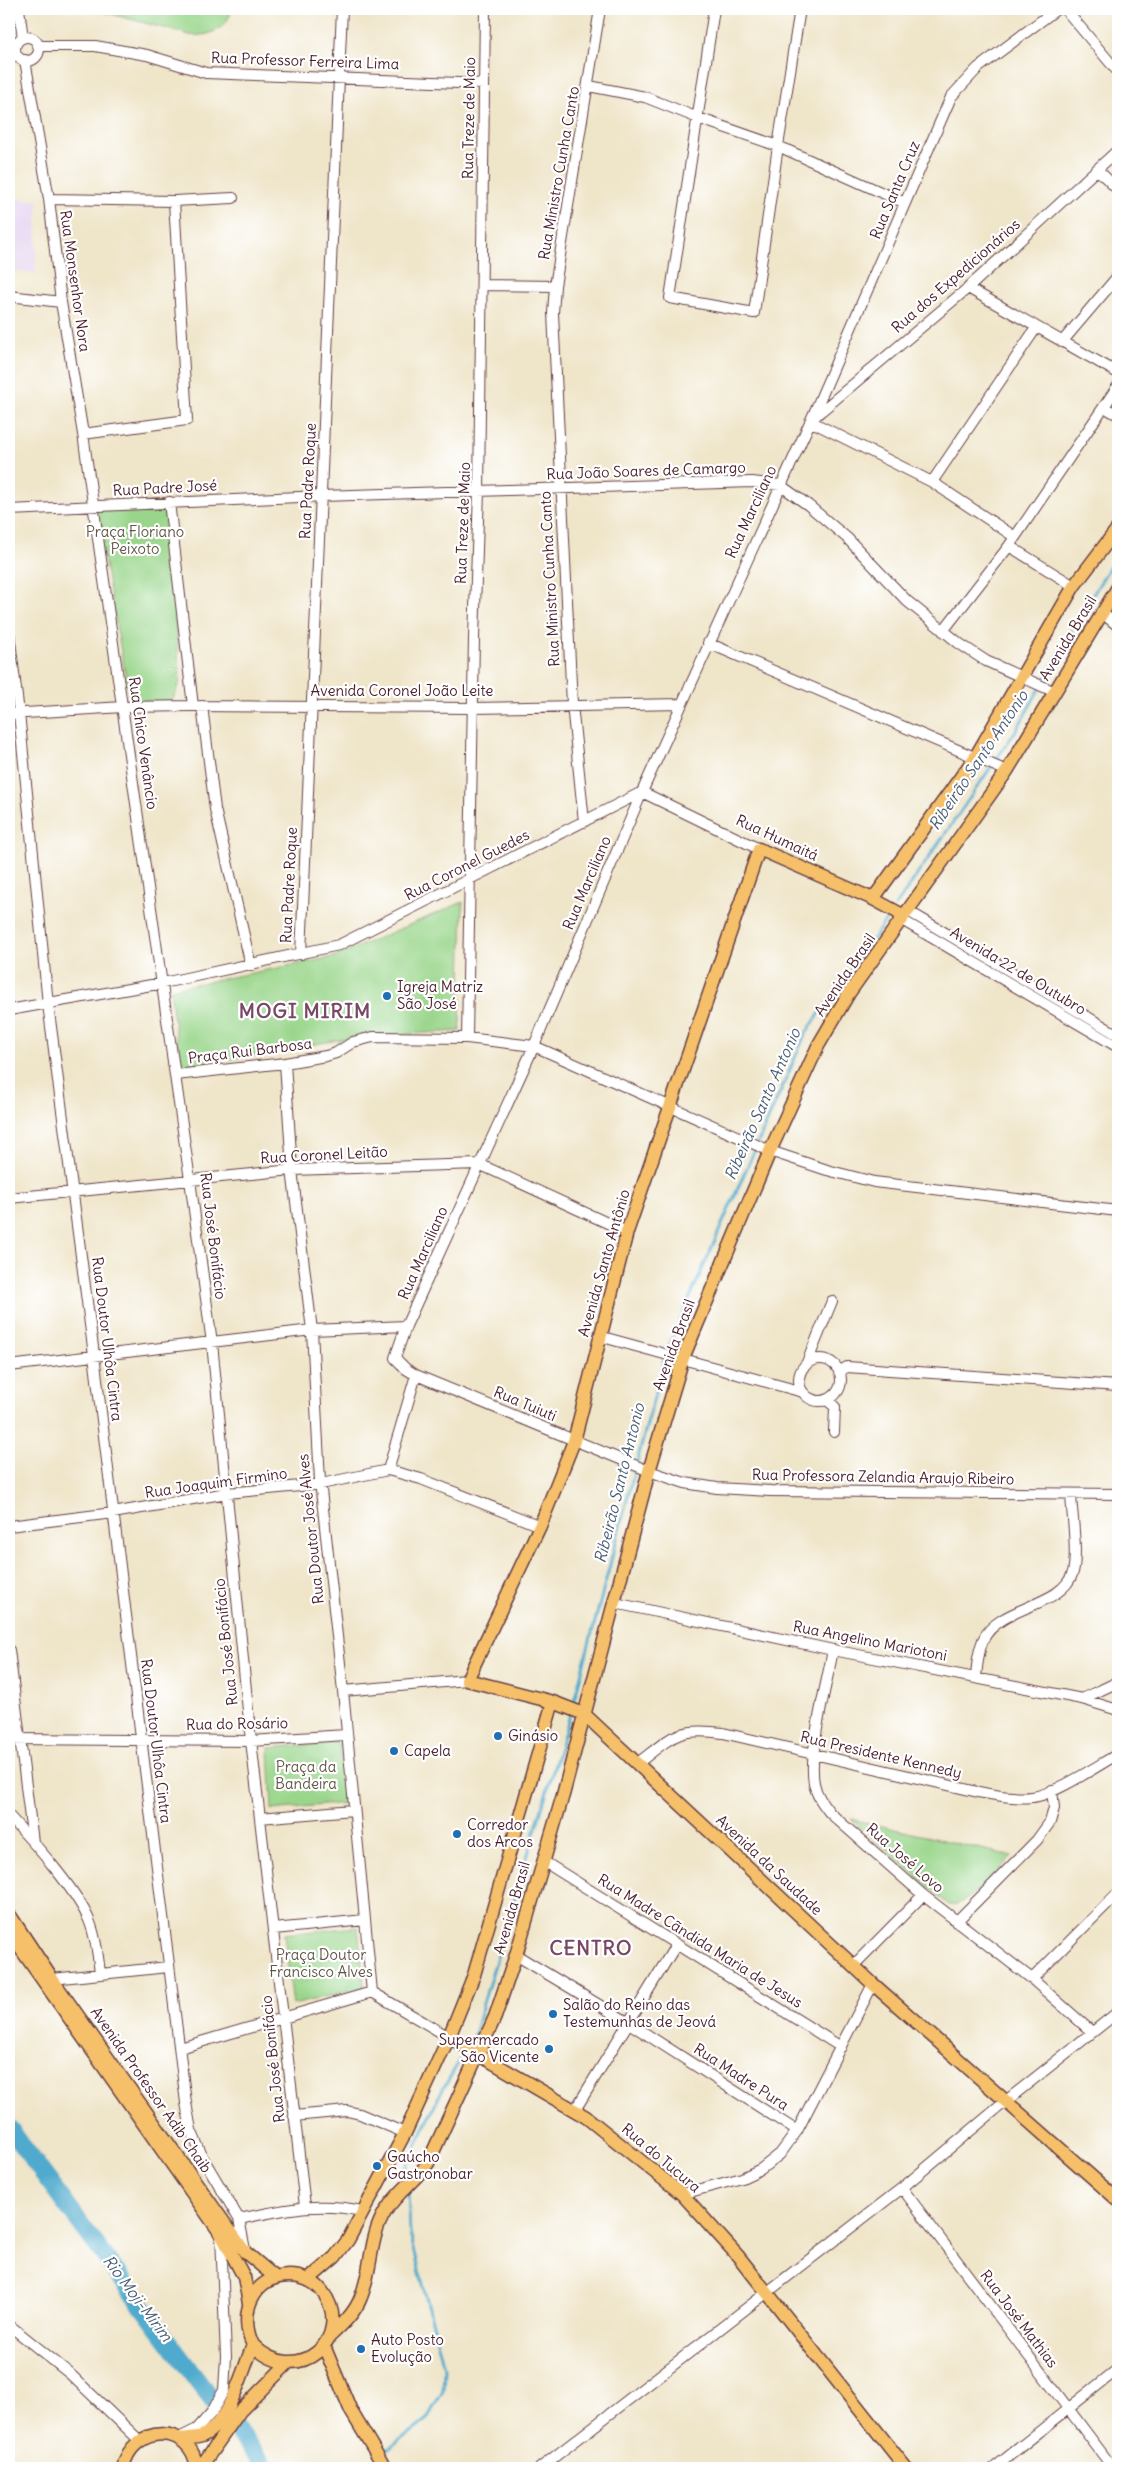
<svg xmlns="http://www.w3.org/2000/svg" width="1127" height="2477" font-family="Delius,sans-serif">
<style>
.built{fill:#e5d3f1}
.green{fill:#99d58a;stroke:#727a5a}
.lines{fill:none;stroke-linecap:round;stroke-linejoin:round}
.stream{stroke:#4faacd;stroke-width:3}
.river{stroke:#4faacd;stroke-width:18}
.minor-casing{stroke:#633d43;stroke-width:12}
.major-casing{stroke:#633d43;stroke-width:15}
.minor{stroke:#fff;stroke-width:10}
.major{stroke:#f6c06b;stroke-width:12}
.poi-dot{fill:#1f6fb2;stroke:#fff;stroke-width:2}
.labels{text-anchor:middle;stroke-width:4.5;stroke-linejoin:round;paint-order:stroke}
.street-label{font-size:15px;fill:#4a1f2b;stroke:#fff}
.park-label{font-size:15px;fill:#625648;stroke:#fff}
.poi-label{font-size:15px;fill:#4a1f2b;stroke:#fff;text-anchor:start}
.water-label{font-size:16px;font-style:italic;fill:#4c5e74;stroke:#fff}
.district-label{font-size:20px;font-weight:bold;letter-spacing:1px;fill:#7a4865;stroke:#fff}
</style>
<rect width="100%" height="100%" fill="#fff"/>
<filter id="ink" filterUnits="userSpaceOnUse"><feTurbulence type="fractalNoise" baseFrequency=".02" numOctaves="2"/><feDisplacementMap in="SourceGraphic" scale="10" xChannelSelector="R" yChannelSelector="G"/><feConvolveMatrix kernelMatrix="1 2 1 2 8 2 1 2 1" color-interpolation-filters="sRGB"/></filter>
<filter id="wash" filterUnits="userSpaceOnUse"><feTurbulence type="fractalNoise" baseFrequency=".0096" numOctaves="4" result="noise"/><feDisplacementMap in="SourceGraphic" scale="20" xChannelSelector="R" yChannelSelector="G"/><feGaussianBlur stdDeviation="1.12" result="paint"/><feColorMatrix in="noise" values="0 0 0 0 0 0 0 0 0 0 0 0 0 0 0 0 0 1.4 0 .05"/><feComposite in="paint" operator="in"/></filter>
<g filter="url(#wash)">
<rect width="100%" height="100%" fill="#efe5c9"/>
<!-- built -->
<path class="built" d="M 9,198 L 38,201 L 35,273 L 9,270 Z"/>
<!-- green -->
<path class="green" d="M 92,9 L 232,9 C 227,29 210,37 190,35 Z
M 167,505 L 180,681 L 172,702 L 130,700 L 95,510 Z
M 463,902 L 460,1031 L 355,1037 L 180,1068 L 170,989 L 334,957 Z
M 339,1742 L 344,1803 L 272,1810 L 269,1748 Z
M 851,1819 L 1012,1856 C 998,1870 968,1907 949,1905 Z
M 358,1927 L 364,1987 L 293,2005 L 284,1934 Z"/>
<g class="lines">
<!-- stream -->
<path class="stream" d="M 895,907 L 1017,729 L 1073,628 L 1118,553
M 573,1705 L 666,1352 L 806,1033 L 891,913
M 469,2044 L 473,2037 L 571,1711
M 407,2181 L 405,2169 L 440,2094 L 466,2050
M 381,2455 L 427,2419 L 443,2391 L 444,2368 L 410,2233 L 408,2190
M 363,2468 L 376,2459"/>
<!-- river -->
<path class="river" d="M 9,2128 L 212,2400 L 267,2468"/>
</g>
</g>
<g filter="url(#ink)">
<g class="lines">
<!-- minor casing -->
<g class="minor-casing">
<path id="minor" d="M 19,9 L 23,38
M 714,9 L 670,298 L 754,313 L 778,146 L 800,9
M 1057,9 L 978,68 L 951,97 L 815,411 L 642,792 L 534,1046 L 406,1326 L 395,1358 L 406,1369 L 416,1375 L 649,1471 L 685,1483 L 717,1488 L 771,1491 L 1118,1494
M 1065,9 L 1118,72
M15 49a12 12 0 1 1 24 0a12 12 0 1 1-24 0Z
M 38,46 L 95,46 L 147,55 L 206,73 L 484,84
M 25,60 L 49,199 L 61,302 L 83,434 L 190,1180 L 212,1343 L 251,1741 L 305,2206
M 589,86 L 645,97 L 698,118 L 778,146 L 905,203
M 1097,169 L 1118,190
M 49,199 L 174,201 L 233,198
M 482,285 L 555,286
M 968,288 L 1118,373
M 9,296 L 61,302
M 1062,342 L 1118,276
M 1104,407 L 1118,415
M 813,418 L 968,288 L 1118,150
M 810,421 L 932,482 L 1015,537
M 83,434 L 187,420 L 174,201
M 932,482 L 1036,328
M 169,502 L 193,706
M 9,510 L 322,496 L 752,482 L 780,485 L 808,505 L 847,538 L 907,601 L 960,644 L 986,661 L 1055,692
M 1009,546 L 1074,586
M 1101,612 L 1118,626
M 943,631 L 1009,546 L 1118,386
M 9,633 L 19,713 L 48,1004 L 94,1355 L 186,2103 L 191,2130 L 203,2158 L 239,2219 L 245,2250
M 708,643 L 1007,771
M 202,706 L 215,809 L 251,966
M 9,714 L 123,707 L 193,706 L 473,708 L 681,704
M 584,822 L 572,704 L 553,313 L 555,286 L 600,9
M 908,911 L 1118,1035
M 902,920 L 1118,1047
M 301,954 L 342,9
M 9,1010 L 163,983 L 339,945 L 642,792 L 759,849
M 467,1038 L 474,638 L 479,491 L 485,9
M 285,1063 L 292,1170 L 312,1330 L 320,1481 L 343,1691 L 372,1992
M 176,1075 L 285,1063 L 326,1056 L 336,1053 L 353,1042 L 373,1037 L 467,1038 L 534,1046 L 770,1151 L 827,1170 L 874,1182 L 1118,1211
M 9,1198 L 292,1170 L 479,1164 L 627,1232
M 599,1336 L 803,1392
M799 1380a21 21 0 1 1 42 0a21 21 0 1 1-42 0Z
M 806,1365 L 832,1301
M 9,1366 L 312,1330 L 406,1326
M 839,1372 L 847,1367 L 1118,1386
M 827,1400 L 835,1407 L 834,1432
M 388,1470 L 416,1375
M 9,1526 L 113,1513 L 227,1493 L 321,1484 L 388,1470 L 421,1479 L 540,1526
M 615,1603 L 833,1650 L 1082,1699 L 1118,1710
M 9,1650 L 33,1842
M 833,1650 C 827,1683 808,1752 814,1783 C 816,1795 823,1804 830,1813 L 923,1895 L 1032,1979 L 1092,2032
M 976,1678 C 977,1665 978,1652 983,1640 C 999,1605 1062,1608 1073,1572 C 1078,1554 1072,1515 1071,1495
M 343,1691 L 467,1680
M 1082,1699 L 1118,1682
M 9,1739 L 251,1741 L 346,1735
M 638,1763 C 673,1736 677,1727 723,1733 L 978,1792 C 996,1795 1014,1799 1032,1797 C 1054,1795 1097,1766 1118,1754
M 9,1816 C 33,1842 76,1889 89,1920 C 96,1937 98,1956 100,1973
M 260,1818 L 353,1810
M 543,1861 L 841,2047
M 956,1922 L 1037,1840 L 1050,1822 L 1054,1808 L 1052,1790
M 274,1929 L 365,1920
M 516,1955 L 629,2023 L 797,2131
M 854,1965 L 923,1895
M 52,1979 L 168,1967
M 1032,1979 L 1118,1893
M 372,1992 L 449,2037
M 180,2048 L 372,1992
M 575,2110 L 676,1945
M 294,2116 L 347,2111 L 360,2114 L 405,2133
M 902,2188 L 1113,2468
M 682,2194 L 742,2178 L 761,2169 L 780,2154 L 797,2131 L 873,1984
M 239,2219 C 283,2210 317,2201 362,2211
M 9,2325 L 69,2373 L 139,2440
M 181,2437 L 197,2429 L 212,2412 L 224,2390 L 226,2357 L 221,2235
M 540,2468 L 902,2188 L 1006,2101 L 1118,2012
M 994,2468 L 1118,2369"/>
</g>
<!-- major casing -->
<g class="major-casing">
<path id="major" d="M 873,899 L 976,756 L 1074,586 L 1118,528
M 902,920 L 899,913 L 873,899 L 759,849 L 627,1232 L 574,1441 L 540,1526 L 467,1680 L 553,1702 L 584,1714 L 873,1984 L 1118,2200
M 9,1914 L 52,1979 L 245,2252 L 276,2278
M 9,1932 L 221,2234 L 244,2277 L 249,2303
M 449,2037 L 586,2117 L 682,2194 L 738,2256 L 906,2468
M 308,2280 L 335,2257 L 348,2240 L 405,2133 L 449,2037 L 474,1975 L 553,1702
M 330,2336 C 342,2325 355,2313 361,2297 C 372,2270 369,2238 385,2212 C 396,2193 415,2181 428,2163 L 495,2017 L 516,1955 L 563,1795 L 649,1471 L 683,1358 L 770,1151 L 818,1046 L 849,993 L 1007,771 L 1118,587
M 324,2346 L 351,2411 L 385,2468
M 179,2439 C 186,2438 196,2438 202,2436 C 229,2424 243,2370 253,2345 C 238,2315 252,2276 289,2276 C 302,2276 314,2281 322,2291 C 357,2337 297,2390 253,2345
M 123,2468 C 132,2424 191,2422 197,2468
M 200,2468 L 240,2411 L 288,2363"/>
</g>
<!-- minor -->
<use href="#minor" class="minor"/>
<!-- major -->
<use href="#major" class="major"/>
</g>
</g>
<!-- markers -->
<g class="poi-dot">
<circle cx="387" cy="996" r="5"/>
<circle cx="498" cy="1736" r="5"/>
<circle cx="394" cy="1751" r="5"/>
<circle cx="457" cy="1834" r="5"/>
<circle cx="553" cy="2014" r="5"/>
<circle cx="549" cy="2049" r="5"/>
<circle cx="377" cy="2166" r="5"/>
<circle cx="361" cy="2349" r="5"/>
</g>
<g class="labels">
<!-- street labels -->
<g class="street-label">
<text transform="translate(305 61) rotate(2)" y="5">Rua Professor Ferreira Lima</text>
<text transform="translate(469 118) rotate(-89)" y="5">Rua Treze de Maio</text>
<text transform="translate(559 173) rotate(-80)" y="5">Rua Ministro Cunha Canto</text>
<text transform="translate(895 190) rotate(-67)" y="5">Rua Santa Cruz</text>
<text transform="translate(956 276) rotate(-41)" y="5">Rua dos Expedicionários</text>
<text transform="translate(75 281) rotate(82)" y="5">Rua Monsenhor Nora</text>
<text transform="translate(646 471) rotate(-2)" y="5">Rua João Soares de Camargo</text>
<text transform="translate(308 481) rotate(-87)" y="5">Rua Padre Roque</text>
<text transform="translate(165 488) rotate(-3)" y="5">Rua Padre José</text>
<text transform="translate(751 512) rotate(-65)" y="5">Rua Marciliano</text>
<text transform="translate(463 523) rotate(-88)" y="5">Rua Treze de Maio</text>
<text transform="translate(550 579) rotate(-93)" y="5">Rua Ministro Cunha Canto</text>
<text transform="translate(1068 638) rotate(-59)" y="5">Avenida Brasil</text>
<text x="402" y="696">Avenida Coronel João Leite</text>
<text transform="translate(143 743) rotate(82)" y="5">Rua Chico Venâncio</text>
<text transform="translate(777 838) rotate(25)" y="5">Rua Humaitá</text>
<text transform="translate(467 865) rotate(-27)" y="5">Rua Coronel Guedes</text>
<text transform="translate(587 883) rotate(-67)" y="5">Rua Marciliano</text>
<text transform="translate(289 885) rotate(-87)" y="5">Rua Padre Roque</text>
<text transform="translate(1018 971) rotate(31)" y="5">Avenida 22 de Outubro</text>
<text transform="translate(845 975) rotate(-56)" y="5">Avenida Brasil</text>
<text transform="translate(250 1051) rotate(-7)" y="5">Praça Rui Barbosa</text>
<text transform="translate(324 1155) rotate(-3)" y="5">Rua Coronel Leitão</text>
<text transform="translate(213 1236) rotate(83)" y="5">Rua José Bonifácio</text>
<text transform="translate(423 1253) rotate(-66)" y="5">Rua Marciliano</text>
<text transform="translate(604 1263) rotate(-74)" y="5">Avenida Santo Antônio</text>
<text transform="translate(107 1339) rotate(83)" y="5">Rua Doutor Ulhôa Cintra</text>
<text transform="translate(674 1345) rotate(-70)" y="5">Avenida Brasil</text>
<text transform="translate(525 1404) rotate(23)" y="5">Rua Tuiuti</text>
<text transform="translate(883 1477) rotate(1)" y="5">Rua Professora Zelandia Araujo Ribeiro</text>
<text transform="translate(216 1483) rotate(-8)" y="5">Rua Joaquim Firmino</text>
<text transform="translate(311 1529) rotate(-96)" y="5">Rua Doutor José Alves</text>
<text transform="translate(870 1641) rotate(11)" y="5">Rua Angelino Mariotoni</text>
<text transform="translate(226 1642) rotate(-96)" y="5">Rua José Bonifácio</text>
<text transform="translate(237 1724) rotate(-1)" y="5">Rua do Rosário</text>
<text transform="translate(156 1741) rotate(83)" y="5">Rua Doutor Ulhôa Cintra</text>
<text transform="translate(881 1755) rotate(13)" y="5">Rua Presidente Kennedy</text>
<text transform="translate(905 1858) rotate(41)" y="5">Rua José Lovo</text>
<text transform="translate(769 1865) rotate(43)" y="5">Avenida da Saudade</text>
<text transform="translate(512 1908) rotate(-74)" y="5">Avenida Brasil</text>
<text transform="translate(700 1941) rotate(32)" y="5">Rua Madre Cãndida Maria de Jesus</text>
<text transform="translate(273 2059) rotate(-96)" y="5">Rua José Bonifácio</text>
<text transform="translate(741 2077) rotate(33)" y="5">Rua Madre Pura</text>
<text transform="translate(151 2090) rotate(55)" y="5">Avenida Professor Adib Chaib</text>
<text transform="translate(661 2158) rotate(40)" y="5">Rua do Tucura</text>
<text transform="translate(1019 2319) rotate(53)" y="5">Rua José Mathias</text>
</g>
<!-- park labels -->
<g class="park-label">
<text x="135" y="537">Praça Floriano<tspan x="135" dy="17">Peixoto</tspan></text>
<text x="306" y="1772">Praça da<tspan x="306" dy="17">Bandeira</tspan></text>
<text x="321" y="1960">Praça Doutor<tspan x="321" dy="17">Francisco Alves</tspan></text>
</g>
<!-- poi labels -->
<g class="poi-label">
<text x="397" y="992">Igreja Matriz<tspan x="397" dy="17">São José</tspan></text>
<text x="508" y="1741">Ginásio</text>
<text x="404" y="1756">Capela</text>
<text x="467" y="1830">Corredor<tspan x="467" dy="17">dos Arcos</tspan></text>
<text x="563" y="2010">Salão do Reino das<tspan x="563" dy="17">Testemunhas de Jeová</tspan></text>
<text x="539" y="2045" text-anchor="end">Supermercado<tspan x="539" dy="17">São Vicente</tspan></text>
<text x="387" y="2162">Gaúcho<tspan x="387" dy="17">Gastronobar</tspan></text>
<text x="371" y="2345">Auto Posto<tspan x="371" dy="17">Evolução</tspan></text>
</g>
<!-- water labels -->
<g class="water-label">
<text transform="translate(978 760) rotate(-56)" y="6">Ribeirão Santo Antonio</text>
<text transform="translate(762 1104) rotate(-66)" y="6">Ribeirão Santo Antonio</text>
<text transform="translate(619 1483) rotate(-76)" y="6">Ribeirão Santo Antonio</text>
<text transform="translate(138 2298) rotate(53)" y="6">Rio Moji-Mirim</text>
</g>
<!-- district labels -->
<g class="district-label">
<text x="305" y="1018">MOGI MIRIM</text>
<text x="591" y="1955">CENTRO</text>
</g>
</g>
<!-- margin -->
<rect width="1127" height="2477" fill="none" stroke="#fff" stroke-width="30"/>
</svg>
